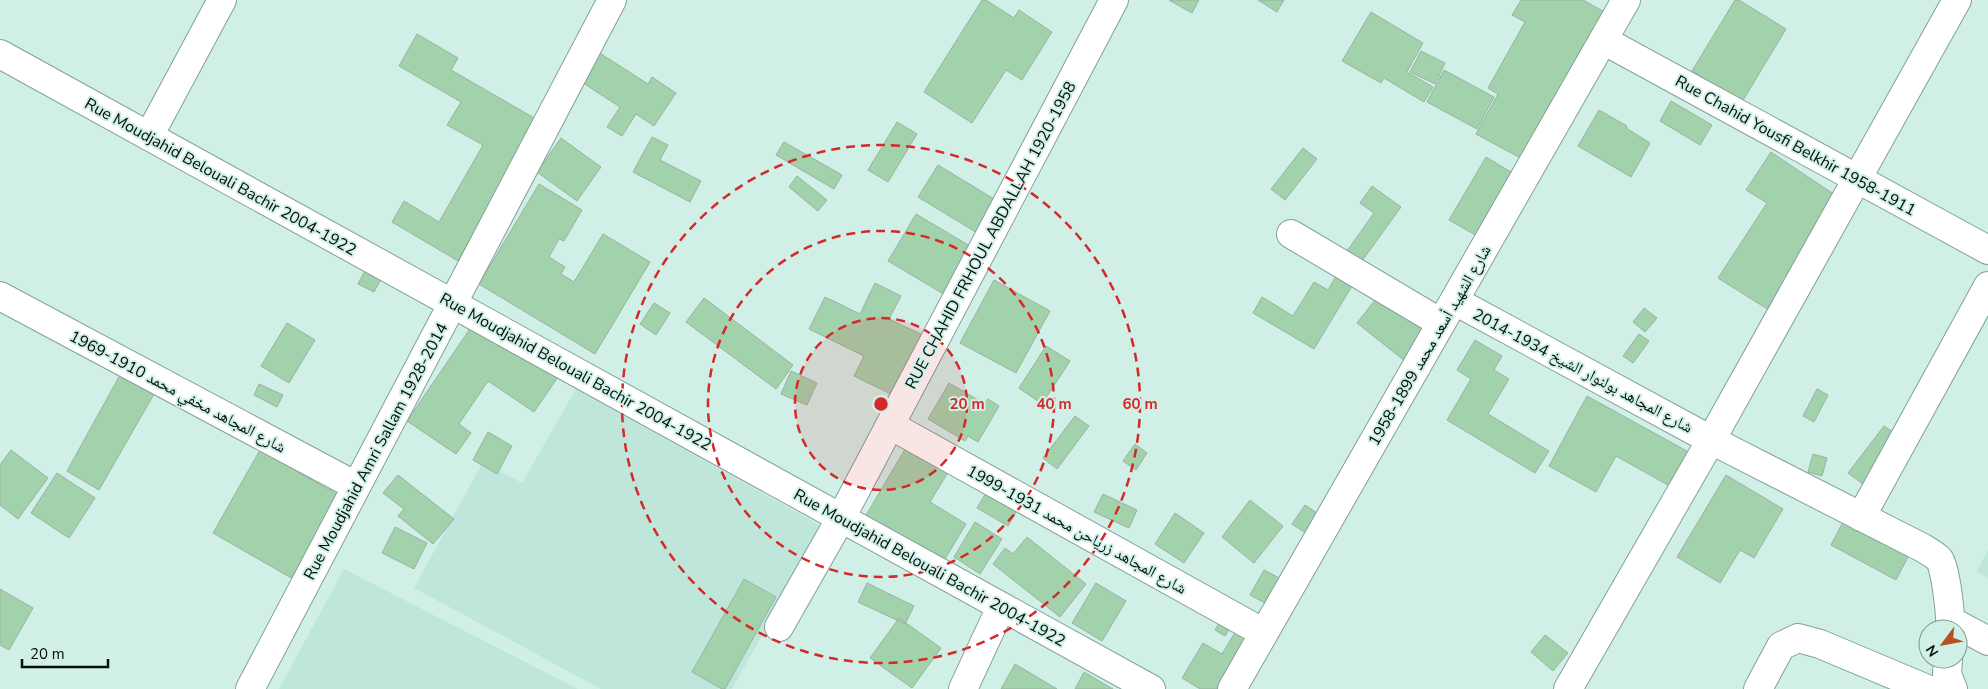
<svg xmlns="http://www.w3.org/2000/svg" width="1988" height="689" font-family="'Nunito Sans','Noto Naskh Arabic',sans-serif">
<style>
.built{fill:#bee6db}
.building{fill:#a2d2ab;stroke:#9bb19f}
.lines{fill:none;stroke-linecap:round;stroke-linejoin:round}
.minor-casing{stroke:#83a199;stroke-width:30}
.minor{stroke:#fff;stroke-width:28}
.ring{fill:none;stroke:#d62828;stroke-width:2.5;stroke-dasharray:9 6}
.labels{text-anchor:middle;stroke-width:4;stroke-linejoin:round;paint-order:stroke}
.street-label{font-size:16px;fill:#050f0c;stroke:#d0f0e7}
.centre{fill:#d62828;stroke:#d0f0e7;stroke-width:2.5}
.ring-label{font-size:15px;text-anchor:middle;font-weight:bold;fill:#d62828;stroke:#d0f0e7;stroke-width:4;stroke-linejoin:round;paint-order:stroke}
</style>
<rect width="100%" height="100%" fill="#d0f0e7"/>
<!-- built -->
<path class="built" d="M 576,389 L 823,527 L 732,689 L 601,689 L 414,588 L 483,462 L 522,483 Z
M 1988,550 L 1988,579 L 1977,571 Z
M 344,569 L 578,689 L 279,689 Z"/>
<!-- building -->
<path class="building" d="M 982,0 L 986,0 L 1014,18 L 1019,10 L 1052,32 L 1022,80 L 1006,70 L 972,123 L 924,92 Z
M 1169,0 L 1199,0 L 1192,13 Z
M 1258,0 L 1284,0 L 1277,12 Z
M 1521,0 L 1583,0 L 1608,14 L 1526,161 L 1476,134 L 1498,94 L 1488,88 L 1525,22 L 1512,15 Z
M 1735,0 L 1739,0 L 1786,29 L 1742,102 L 1692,71 Z
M 1371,12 L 1423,43 L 1407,72 L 1433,87 L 1424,102 L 1384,78 L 1381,83 L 1342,61 Z
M 417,34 L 458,58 L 451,70 L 536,119 L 458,261 L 392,222 L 404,201 L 439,222 L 483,145 L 447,125 L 461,102 L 399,66 Z
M 1421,51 L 1445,63 L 1435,84 L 1410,72 Z
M 598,52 L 648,84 L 652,77 L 676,93 L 654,126 L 636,114 L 622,136 L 607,127 L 620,107 L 580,81 Z
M 1444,70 L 1494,97 L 1477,129 L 1427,102 Z
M 1671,101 L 1712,125 L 1700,145 L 1660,121 Z
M 1599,110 L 1627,126 L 1626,128 L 1650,143 L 1631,177 L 1578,146 Z
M 897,122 L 917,134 L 888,182 L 868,170 Z
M 652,137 L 668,145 L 660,160 L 701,181 L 690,202 L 633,172 Z
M 561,138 L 601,167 L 577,201 L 537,172 Z
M 784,142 L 842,175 L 834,189 L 776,155 Z
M 1303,148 L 1317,159 L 1285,200 L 1271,189 Z
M 1771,152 L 1841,199 L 1769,310 L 1718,278 L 1767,203 L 1746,190 Z
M 1486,157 L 1516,175 L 1479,237 L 1449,220 Z
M 938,165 L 999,202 L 979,234 L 918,197 Z
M 797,176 L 827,200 L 818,211 L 789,187 Z
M 539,184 L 582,210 L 564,241 L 559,239 L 549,257 L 565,267 L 561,274 L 574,282 L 603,234 L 650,262 L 595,354 L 479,284 Z
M 1372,186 L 1401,207 L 1362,261 L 1347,251 L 1374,213 L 1360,203 Z
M 916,214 L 975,249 L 947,296 L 888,261 Z
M 371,259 L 387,268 L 374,292 L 358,284 Z
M 1336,276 L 1352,286 L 1314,349 L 1253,313 L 1262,297 L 1293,316 L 1314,282 L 1328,290 Z
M 994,280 L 1050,311 L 1016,373 L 960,343 Z
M 875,283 L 901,296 L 889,319 L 927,337 L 897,397 L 854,376 L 864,356 L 809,329 L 825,297 L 860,314 Z
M 1379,295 L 1429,333 L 1406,362 L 1357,323 Z
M 704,298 L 793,365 L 776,389 L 686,322 Z
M 654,303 L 670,313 L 656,335 L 640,324 Z
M 1644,308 L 1657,318 L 1645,332 L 1633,322 Z
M 476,320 L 558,377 L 534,412 L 488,381 L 459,424 L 471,433 L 456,454 L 407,421 Z
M 287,323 L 315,340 L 289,383 L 261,366 Z
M 1639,334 L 1649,341 L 1633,363 L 1623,356 Z
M 1475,340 L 1502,356 L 1494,370 L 1509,379 L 1488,414 L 1549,451 L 1535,473 L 1447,420 L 1471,379 L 1457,370 Z
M 1046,346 L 1070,361 L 1042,404 L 1019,388 Z
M 791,371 L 817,383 L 807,405 L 781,394 Z
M 120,375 L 154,394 L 99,490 L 67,471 Z
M 949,383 L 985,404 L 988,399 L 999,406 L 978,442 L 968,436 L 965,441 L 928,419 Z
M 259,384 L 283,395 L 277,407 L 254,395 Z
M 1817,389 L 1828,395 L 1814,422 L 1803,416 Z
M 1587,396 L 1694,455 L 1675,489 L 1616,456 L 1596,492 L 1549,466 Z
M 1075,416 L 1089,426 L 1057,469 L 1043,458 Z
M 1884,426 L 1900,437 L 1864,485 L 1848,473 Z
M 488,432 L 512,446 L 497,474 L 473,460 Z
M 914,434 L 956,459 L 930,502 L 966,524 L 942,564 L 865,517 Z
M 1135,444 L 1147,453 L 1136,470 L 1123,461 Z
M 11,450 L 48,478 L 18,519 L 0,505 L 0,465 Z
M 260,450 L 340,496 L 293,579 L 213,533 Z
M 1813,454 L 1827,458 L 1822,476 L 1808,472 Z
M 57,473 L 95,498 L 69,538 L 31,513 Z
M 398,475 L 454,519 L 433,544 L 398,516 L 404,509 L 383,493 Z
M 1726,475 L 1783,509 L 1754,558 L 1740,550 L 1720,583 L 1677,557 Z
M 990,486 L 1020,505 L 1008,526 L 977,508 Z
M 1103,494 L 1137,510 L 1129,528 L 1094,512 Z
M 1250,500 L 1283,526 L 1254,563 L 1222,537 Z
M 1305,505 L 1323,517 L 1310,536 L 1292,524 Z
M 1175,513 L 1204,533 L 1184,563 L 1155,544 Z
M 1844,520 L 1909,555 L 1896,580 L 1831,545 Z
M 975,522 L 1002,539 L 980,574 L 954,557 Z
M 395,527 L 427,543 L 414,569 L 382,553 Z
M 1027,537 L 1086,584 L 1060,617 L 993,564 L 1005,548 L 1013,554 Z
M 1264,570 L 1283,580 L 1269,605 L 1250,595 Z
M 744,579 L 776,597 L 725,689 L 722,689 L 692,672 Z
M 867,583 L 914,606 L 905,624 L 858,602 Z
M 1096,583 L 1126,601 L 1102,641 L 1072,623 Z
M 0,589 L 33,608 L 9,650 L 0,645 Z
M 1228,607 L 1257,624 L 1218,689 L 1200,689 L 1182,678 L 1203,643 L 1222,654 L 1236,631 L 1230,628 L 1225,636 L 1215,630 Z
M 899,618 L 941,648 L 912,688 L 870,658 Z
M 1545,635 L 1568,653 L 1553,671 L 1531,652 Z
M 1015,664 L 1057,689 L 1001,689 Z
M 1084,672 L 1113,689 L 1075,689 Z"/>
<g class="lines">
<!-- minor casing -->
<g class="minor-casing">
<path id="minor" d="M 1603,40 L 1988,250
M 0,54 L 1151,689
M 149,136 L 222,0
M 1291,234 L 1441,323
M 0,296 L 356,486
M 1455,301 L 1711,440 L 1923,548 C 1928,551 1935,555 1939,559 C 1946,568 1951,617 1950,629
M 890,425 L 1264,633
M 1861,517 L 1988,286
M 1951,621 L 1988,641
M 779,627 L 841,518 L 1114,0
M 1948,659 L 1947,674 L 1953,689
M 250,689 L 612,0
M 963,689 L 1001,607
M 1232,689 L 1626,0
M 1568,689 L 1711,440 L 1957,0
M 1758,689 L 1781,646 L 1798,638 L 1820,644 L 1927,689"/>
</g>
<!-- minor -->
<use href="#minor" class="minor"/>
</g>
<!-- distance rings -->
<circle cx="881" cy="404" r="86" fill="#d62828" fill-opacity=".12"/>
<g class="ring">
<circle cx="881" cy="404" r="86"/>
<circle cx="881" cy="404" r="173"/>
<circle cx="881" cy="404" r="259"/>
</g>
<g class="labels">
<!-- street labels -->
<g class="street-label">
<text transform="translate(1796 145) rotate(29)" y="6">Rue Chahid Yousfi Belkhir 1958-1911</text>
<text transform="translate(221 176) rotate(29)" y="6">Rue Moudjahid Belouali Bachir 2004-1922</text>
<text transform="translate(990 235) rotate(-62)" y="6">RUE CHAHID FRHOUL ABDALLAH 1920-1958</text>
<text transform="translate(1429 345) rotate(-60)" y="6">شارع الشهيد أسعد محمد 1899-1958</text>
<text transform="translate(1583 370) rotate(28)" y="6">شارع المجاهد بولنوار الشيخ 1934-2014</text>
<text transform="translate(576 371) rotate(29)" y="6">Rue Moudjahid Belouali Bachir 2004-1922</text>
<text transform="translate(178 391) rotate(28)" y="6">شارع المجاهد مخفي محمد 1910-1969</text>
<text transform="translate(375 451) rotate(-62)" y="6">Rue Moudjahid Amri Sallam 1928-2014</text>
<text transform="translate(1077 529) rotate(29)" y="6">شارع المجاهد زرياحن محمد 1931-1999</text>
<text transform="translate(930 567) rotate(29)" y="6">Rue Moudjahid Belouali Bachir 2004-1922</text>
</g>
</g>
<circle cx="881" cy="404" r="8" class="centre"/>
<g class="ring-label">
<text x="967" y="409">20 m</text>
<text x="1054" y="409">40 m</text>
<text x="1140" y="409">60 m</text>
</g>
<!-- north arrow -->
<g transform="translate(1943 644) rotate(238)"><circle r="24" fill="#d0f0e7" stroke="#7f968f"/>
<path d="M0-4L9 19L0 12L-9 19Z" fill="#b75124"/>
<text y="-8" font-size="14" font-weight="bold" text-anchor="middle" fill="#050f0c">N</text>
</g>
<!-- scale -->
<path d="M22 659v8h86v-8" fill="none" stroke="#050f0c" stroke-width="2.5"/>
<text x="30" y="659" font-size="15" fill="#050f0c" stroke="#d0f0e7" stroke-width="4" paint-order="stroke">20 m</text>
</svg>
